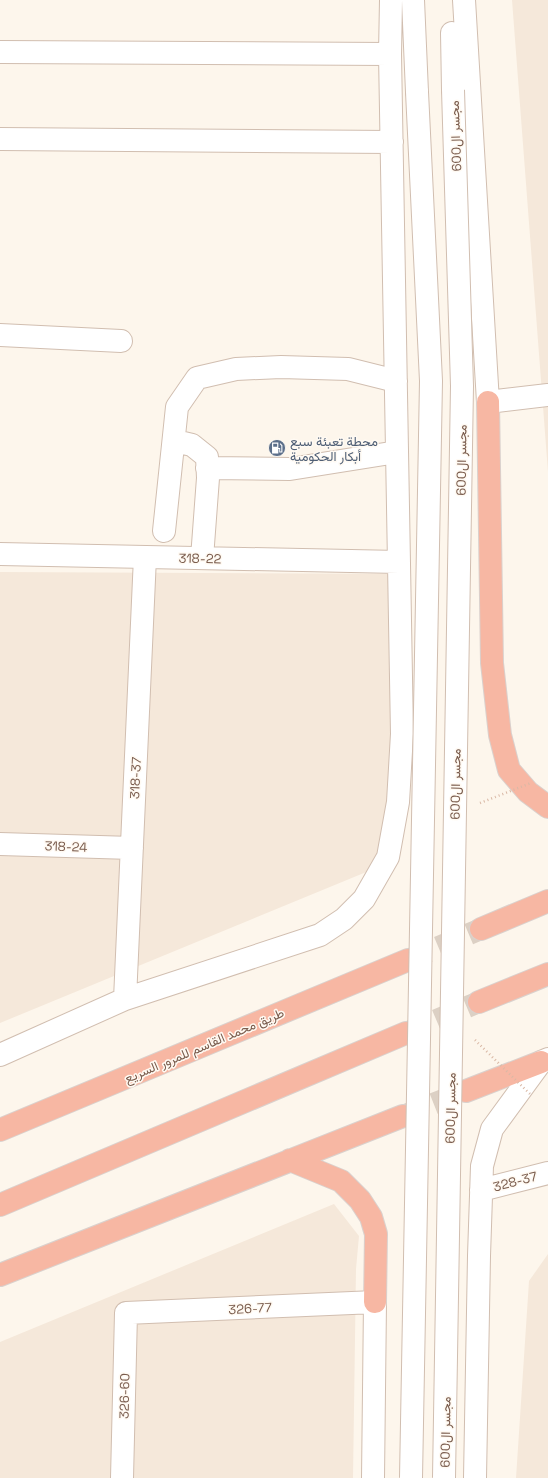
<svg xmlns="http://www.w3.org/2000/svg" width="548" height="1478" font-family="'Space Grotesk',Vazirmatn,sans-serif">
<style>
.residential{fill:#f5e8da}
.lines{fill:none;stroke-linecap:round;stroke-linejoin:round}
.highway-tunnel{stroke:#dcd0c4;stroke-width:22;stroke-dasharray:22 11;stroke-linecap:butt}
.minor-casing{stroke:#d1beb0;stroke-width:24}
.highway-casing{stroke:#dad1cd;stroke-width:24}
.minor{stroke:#fff;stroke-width:22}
.highway{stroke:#f7b7a3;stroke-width:22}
.minor-bridge-casing{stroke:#d1beb0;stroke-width:24;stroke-linecap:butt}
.path-bridge{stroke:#d9b8a5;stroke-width:2.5;stroke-dasharray:1 3;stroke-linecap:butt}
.minor-bridge{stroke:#fff;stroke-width:22}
.labels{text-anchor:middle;stroke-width:3;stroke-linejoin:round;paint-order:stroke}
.street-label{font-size:13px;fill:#7a5c4d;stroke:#fffaf3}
.service-label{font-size:13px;fill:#4e5e75;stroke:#fffaf3;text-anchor:start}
</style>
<rect width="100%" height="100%" fill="#fdf6ec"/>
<!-- residential -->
<path class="residential" d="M 512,0 L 548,0 L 548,472 Z
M 0,572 L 409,574 L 393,861 L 0,1023 Z
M 334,1204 L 359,1236 L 356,1269 L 353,1478 L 0,1478 L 0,1342 Z
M 548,1254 L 548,1478 L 516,1478 L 529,1281 Z"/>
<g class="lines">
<!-- highway-tunnel -->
<path class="highway-tunnel" d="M 408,960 L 481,929
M 406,1033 L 479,1002
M 403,1116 L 466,1091"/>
<!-- minor casing -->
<g class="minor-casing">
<path id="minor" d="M 413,0 L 417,92
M 464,0 L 488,402 L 548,395
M 452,33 L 453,90
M 0,52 L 390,54
M 0,139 L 392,142
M 0,335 L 121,341
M 175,441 L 192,445 L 207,457 L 208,478 L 202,558
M 207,468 L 290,469 L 397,452
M 164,531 L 177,407 L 197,378 L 236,369 L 281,367 L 348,369 L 396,381
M 0,554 L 399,562
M 0,844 L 132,848
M 125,999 L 145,557
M 0,1055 L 125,999 L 320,935 L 344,919 L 364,899 L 388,857 L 398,802 L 402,734 L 390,54 L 391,0
M 481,1190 L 548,1173
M 122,1478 L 126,1313 L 375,1302 L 373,1478
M 475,1478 L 479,1256 L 482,1166 L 492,1129 L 541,1062 L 548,1059"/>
</g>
<!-- highway casing -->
<g class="highway-casing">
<path id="highway" d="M 488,402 L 492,663 L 500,735 L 509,770 L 528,792 L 548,807
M 481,929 L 548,901
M 479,1002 L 548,974
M 466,1091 L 541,1062
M 0,1130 L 408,960
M 290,1160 L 341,1181 L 360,1200 L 371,1217 L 376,1234 L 375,1302
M 0,1205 L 406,1033
M 0,1275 L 403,1116"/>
</g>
<!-- minor -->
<use href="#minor" class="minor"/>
<!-- highway -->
<use href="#highway" class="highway"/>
<!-- minor-bridge casing -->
<g class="minor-bridge-casing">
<path id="minor-bridge" d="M 411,1478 L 431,381 L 417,92
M 444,1478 L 462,386 L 453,90"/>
</g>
<!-- path-bridge -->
<path class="path-bridge" d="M 480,803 L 531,783
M 475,1040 L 532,1096"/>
<!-- minor-bridge -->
<use href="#minor-bridge" class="minor-bridge"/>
</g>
<!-- icons -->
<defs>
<g id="fuel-disc" transform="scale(0.9)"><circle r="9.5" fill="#5c6f8a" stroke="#fffaf3"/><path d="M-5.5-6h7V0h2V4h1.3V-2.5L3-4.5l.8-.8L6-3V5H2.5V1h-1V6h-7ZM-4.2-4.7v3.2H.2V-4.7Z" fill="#fff"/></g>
</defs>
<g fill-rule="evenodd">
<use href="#fuel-disc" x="277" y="448"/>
</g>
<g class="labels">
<!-- street labels -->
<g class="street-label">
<text transform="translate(455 136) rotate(-92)" y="5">مجسر ال600</text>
<text transform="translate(461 460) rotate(-89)" y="5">مجسر ال600</text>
<text transform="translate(200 558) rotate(1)" y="5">318-22</text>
<text transform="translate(135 778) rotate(-87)" y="5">318-37</text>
<text transform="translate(455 784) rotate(-89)" y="5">مجسر ال600</text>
<text transform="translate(66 846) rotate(2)" y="5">318-24</text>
<text transform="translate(204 1045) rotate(-23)" y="5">طريق محمد القاسم للمرور السريع</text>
<text transform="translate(450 1108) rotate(-89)" y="5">مجسر ال600</text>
<text transform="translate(515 1181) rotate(-15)" y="5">328-37</text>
<text transform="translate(250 1308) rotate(-3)" y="5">326-77</text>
<text transform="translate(124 1396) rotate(-89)" y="5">326-60</text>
<text transform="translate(445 1432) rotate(-89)" y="5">مجسر ال600</text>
</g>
<!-- service labels -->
<g class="service-label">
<text x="290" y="446">محطة تعبئة سبع<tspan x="290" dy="15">أبكار الحكومية</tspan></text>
</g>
</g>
</svg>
